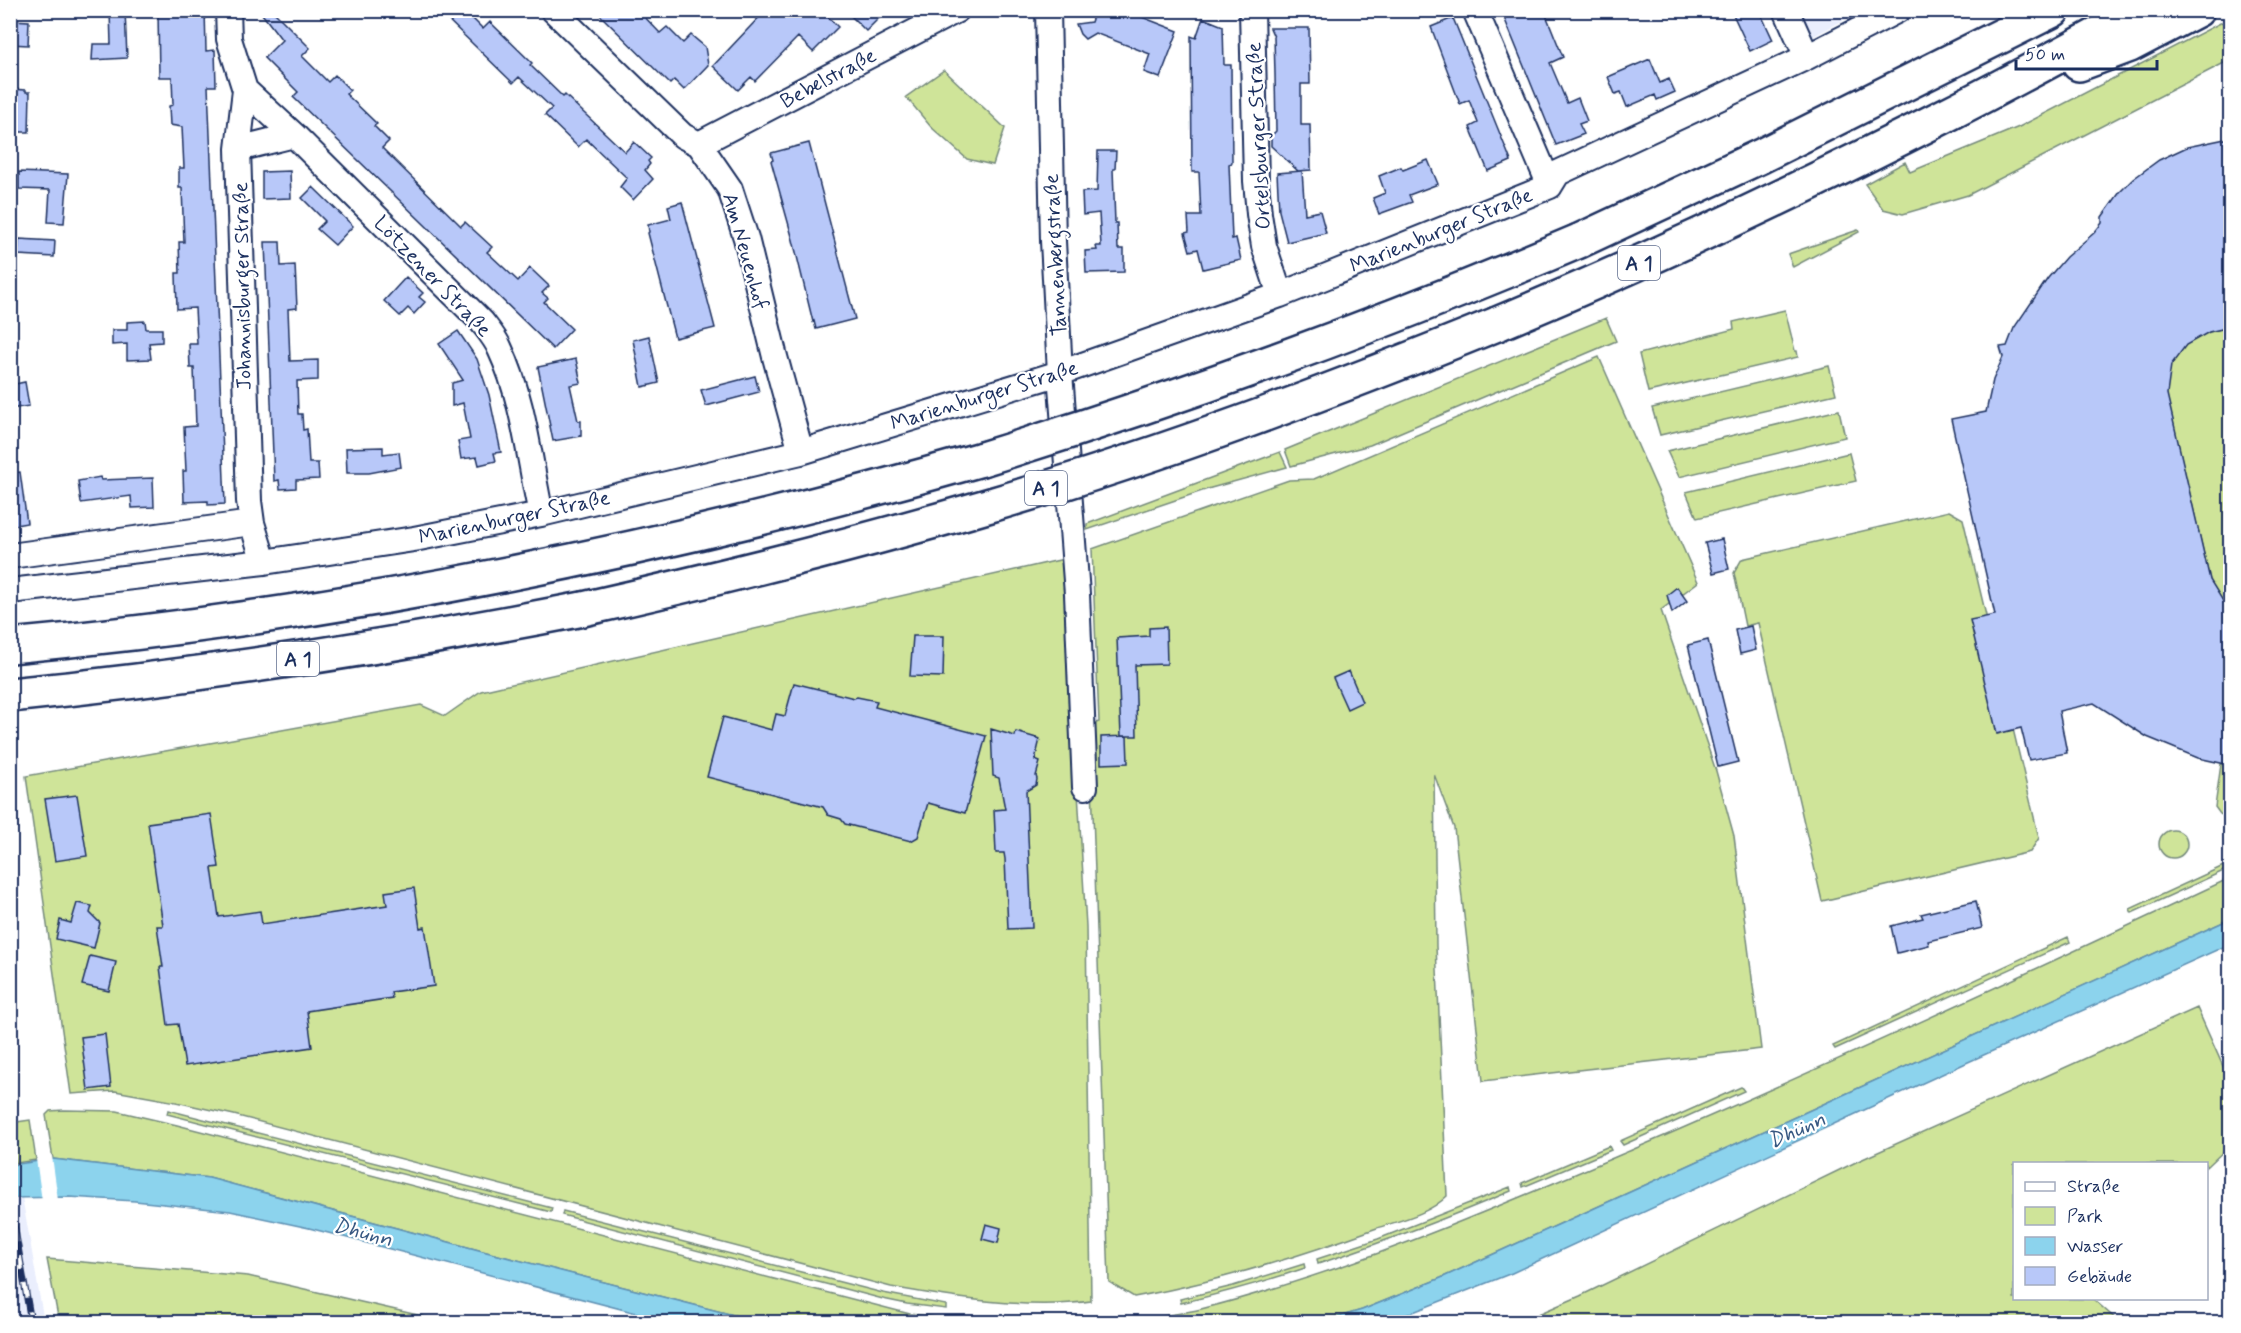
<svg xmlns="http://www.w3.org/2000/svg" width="2241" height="1333" font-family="Mynerve,sans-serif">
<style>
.built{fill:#eaeefd}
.green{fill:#cfe499;stroke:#758a7c;stroke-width:1.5}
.water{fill:#8cd3ed;stroke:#5f91b4;stroke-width:1.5}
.pier{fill:#fff}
.building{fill:#b8c8f9;stroke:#1b2f5e;stroke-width:1.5}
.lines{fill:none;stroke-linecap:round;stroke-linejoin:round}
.minor-casing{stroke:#1b2f5e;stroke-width:28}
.highway-casing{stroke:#1b2f5e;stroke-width:38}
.minor{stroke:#fff;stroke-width:24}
.highway{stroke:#fff;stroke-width:33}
.rail-casing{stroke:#1b2f5e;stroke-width:7}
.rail{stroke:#fff;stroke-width:4.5;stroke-dasharray:14;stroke-linecap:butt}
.highway-bridge-casing{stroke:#1b2f5e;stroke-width:38;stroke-linecap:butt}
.highway-bridge{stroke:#fff;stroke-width:33}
.labels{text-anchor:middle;stroke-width:4.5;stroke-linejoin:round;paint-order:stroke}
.shield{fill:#fff;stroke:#5f6d8e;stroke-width:1.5}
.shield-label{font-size:20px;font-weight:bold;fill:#1b2f5e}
.street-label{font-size:21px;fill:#1b2f5e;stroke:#fff}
.water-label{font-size:22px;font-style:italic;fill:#375882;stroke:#fff}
</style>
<rect width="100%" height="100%" fill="#fff"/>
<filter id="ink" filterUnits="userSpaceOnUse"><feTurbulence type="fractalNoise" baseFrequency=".0167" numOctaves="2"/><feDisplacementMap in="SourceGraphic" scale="12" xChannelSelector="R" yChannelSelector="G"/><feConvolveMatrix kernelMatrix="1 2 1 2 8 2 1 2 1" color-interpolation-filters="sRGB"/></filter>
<g filter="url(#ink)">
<!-- built -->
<path class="built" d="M 1800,11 L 1861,11 L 1812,37 Z
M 10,1132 L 29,1235 L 44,1322 L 11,1322 Z"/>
<!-- green -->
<path class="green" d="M 2230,18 L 2230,60 L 1968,195 L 1903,214 L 1883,209 L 1865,184 L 1905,162 L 1910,172 L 2019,127 Z
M 944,70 L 1005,128 L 993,165 L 967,159 L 931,127 L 906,97 Z
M 1858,230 L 1859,232 L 1793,267 L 1788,254 Z
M 1785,310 L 1795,351 L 1797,351 L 1798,357 L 1648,392 L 1639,354 L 1734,329 L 1733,322 Z
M 1606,318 L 1616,341 L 1370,445 L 1291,466 L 1285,450 Z
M 2230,327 L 2230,630 L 2222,632 L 2155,345 Z
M 1599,357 L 1698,582 L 1661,610 L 1716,771 L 1734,836 L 1761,1049 L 1483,1081 L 1454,828 L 1434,774 L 1436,946 L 1447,1196 C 1429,1214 1401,1220 1377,1228 C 1298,1257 1218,1282 1134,1297 L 1109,1282 L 1090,725 L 1099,722 L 1092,549 L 1289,480 L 1314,479 Z
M 1829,366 L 1836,394 L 1660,435 L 1652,408 Z
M 1839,410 L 1845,437 L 1679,477 L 1667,451 Z
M 1280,452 L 1287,467 L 1211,488 L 1087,530 L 1087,524 Z
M 1849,453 L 1856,481 L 1697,518 L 1686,492 Z
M 1949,511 L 1963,519 L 2039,838 L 2030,852 L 1822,901 L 1758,623 L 1745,626 L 1734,573 L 1742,559 Z
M 1064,559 L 1086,926 L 1091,1301 C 1030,1310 952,1298 891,1287 L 234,1115 L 176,1102 L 115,1091 L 71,1094 L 26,776 L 421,705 L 445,716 L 481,691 Z
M 2221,764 L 2230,765 L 2230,820 L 2220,814 L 2215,807 Z
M2159 844a14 14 0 1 1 28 0a14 14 0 1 1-28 0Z
M 2230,863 L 2230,868 L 2132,913 L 2130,909 Z
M 2230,878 L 2230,919 L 1441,1278 L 1362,1310 L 1322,1322 L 1124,1322 C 1150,1318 1176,1315 1201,1309 C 1350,1271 1493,1209 1634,1149 C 1835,1063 2033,971 2230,878 Z
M 2068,937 L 2070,942 L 1835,1049 L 1833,1046 Z
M 2197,1008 L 2230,1082 L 2230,1145 L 2207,1167 L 2206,1164 L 2014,1164 L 2014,1298 L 2093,1299 L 2119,1322 L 1520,1322 L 1580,1296 L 1856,1162 Z
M 1741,1087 L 1744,1091 L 1623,1145 L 1620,1141 Z
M 64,1110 L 117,1111 L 177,1125 L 910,1314 L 981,1322 L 761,1322 L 490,1253 L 209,1178 L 53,1159 L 46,1115 L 50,1111 Z
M 168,1110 L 552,1208 L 551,1212 L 167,1114 Z
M 30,1120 L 36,1160 L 16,1163 L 10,1123 Z
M 1609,1146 L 1611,1150 L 1523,1187 L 1522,1183 Z
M 1510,1187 L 1511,1191 C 1448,1218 1383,1242 1318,1264 L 1317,1259 L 1378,1239 Z
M 563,1211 L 883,1293 L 946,1305 L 946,1309 L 907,1304 L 883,1299 L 562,1215 Z
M 47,1259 L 248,1276 L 448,1322 L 59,1322 Z
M 1304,1264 L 1305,1268 C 1264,1282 1223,1293 1181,1303 L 1180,1299 L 1233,1286 Z"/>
<!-- water -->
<path class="water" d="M 2230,919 L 2230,944 L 1966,1063 L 1512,1273 L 1388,1322 L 1322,1322 L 1362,1310 L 1441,1278 Z
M 53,1159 L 209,1178 L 490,1253 L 761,1322 L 671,1322 L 309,1228 L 230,1211 L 135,1201 L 69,1197 L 11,1198 L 11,1165 Z"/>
<!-- pier -->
<path class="pier" d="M 52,1156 L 58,1200 L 42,1201 L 36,1159 Z"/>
<!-- building -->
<path class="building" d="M 110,10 L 125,10 L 127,58 L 92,60 L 93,44 L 111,44 Z
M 158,10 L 205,10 L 206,51 L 215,50 L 216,86 L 208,86 L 225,504 L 208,505 L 208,501 L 184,502 L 183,471 L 186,471 L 184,427 L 196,426 L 194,368 L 190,368 L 189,344 L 197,344 L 195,308 L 177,309 L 176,273 L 180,273 L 179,242 L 184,242 L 182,188 L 179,188 L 179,168 L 184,168 L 182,127 L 170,125 L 169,106 L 173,105 L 172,77 L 159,77 Z
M 259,10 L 272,10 L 310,48 L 302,56 L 328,82 L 335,75 L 350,90 L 346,94 L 377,124 L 374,126 L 389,141 L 382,148 L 461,226 L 465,222 L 492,247 L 487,252 L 518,281 L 530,268 L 549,286 L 542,293 L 548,298 L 544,302 L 572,329 L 553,349 L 293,97 L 298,92 L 264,58 L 282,40 Z
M 438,10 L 464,10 L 483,29 L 490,22 L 532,63 L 530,65 L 563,97 L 565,95 L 625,152 L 634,142 L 651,158 L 648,161 L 650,164 L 645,170 L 653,179 L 633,200 L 620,187 L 627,178 L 586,139 L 578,147 L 545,115 L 552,108 L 519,77 L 513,83 Z
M 595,10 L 638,10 L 660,33 L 667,27 L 683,43 L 691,35 L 705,47 L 708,65 L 684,90 L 674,80 L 670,84 Z
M 766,10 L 821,10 L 838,27 L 813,52 L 798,37 L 755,81 L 751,77 L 738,90 L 713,66 Z
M 845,10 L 887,10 L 866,31 Z
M 1095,10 L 1124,10 L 1178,31 L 1160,78 L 1144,72 L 1150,54 L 1095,33 L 1085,39 L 1080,34 L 1076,24 L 1091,22 Z
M 1501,10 L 1544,10 L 1563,57 L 1550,63 L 1567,103 L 1578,98 L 1587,121 L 1579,124 L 1584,134 L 1556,145 Z
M 1731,10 L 1759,10 L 1773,40 L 1750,51 Z
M 1203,18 L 1223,26 L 1224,65 L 1231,65 L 1232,163 L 1229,164 L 1232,239 L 1236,238 L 1241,260 L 1203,269 L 1198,249 L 1190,251 L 1185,233 L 1189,232 L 1188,216 L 1201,216 L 1199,172 L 1192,172 L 1191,36 L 1196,38 Z
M 1453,18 L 1511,161 L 1488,171 L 1470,127 L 1478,123 L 1469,100 L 1460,104 L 1431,27 Z
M 10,20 L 29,21 L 28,45 L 10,44 Z
M 1270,28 L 1309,28 L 1310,84 L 1301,84 L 1301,125 L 1310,125 L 1311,170 L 1298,171 L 1271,146 L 1271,136 L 1276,131 L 1275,74 L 1274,37 Z
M 1650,59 L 1660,83 L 1669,79 L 1675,92 L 1657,100 L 1655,95 L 1627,107 L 1621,92 L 1615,94 L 1608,77 Z
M 10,89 L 26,90 L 26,92 L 30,92 L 29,132 L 14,132 L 15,107 L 10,107 Z
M 2230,138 L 2230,327 L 2209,332 L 2186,345 L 2171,365 L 2167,394 L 2210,580 L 2226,606 L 2230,608 L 2230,765 L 2198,758 L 2147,737 L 2094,703 L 2059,711 L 2067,753 L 2029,760 L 2021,728 L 1997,734 L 1970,620 L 1995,615 L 1951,419 L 1986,412 L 1993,380 L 2003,357 L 2000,347 L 2007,346 L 2014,328 L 2048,278 L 2066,257 L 2094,233 L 2102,223 L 2102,217 L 2120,192 L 2133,179 L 2159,160 L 2187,147 Z
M 809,143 L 855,319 L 816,329 L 814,321 L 813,322 L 793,240 L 771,161 L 773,160 L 771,153 Z
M 1098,151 L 1116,151 L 1115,169 L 1113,169 L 1115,223 L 1117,223 L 1118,249 L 1124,249 L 1124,272 L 1086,273 L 1085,251 L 1097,250 L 1096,246 L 1101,246 L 1099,213 L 1083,215 L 1082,192 L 1097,191 Z
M 1428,160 L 1438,184 L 1409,195 L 1412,202 L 1379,214 L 1373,198 L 1385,193 L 1379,176 L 1401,167 L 1403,170 Z
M 290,171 L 291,198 L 262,199 L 262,172 Z
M 1302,171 L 1305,214 L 1320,211 L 1326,233 L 1287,242 L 1279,211 L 1277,173 Z
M 19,172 L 68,174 L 64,223 L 48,222 L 50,190 L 19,189 Z
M 313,187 L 353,226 L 335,245 L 317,229 L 325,221 L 302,198 Z
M 682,202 L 715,328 L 675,338 L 648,233 L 649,232 L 648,225 L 671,219 L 668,206 Z
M 19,239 L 55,241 L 54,257 L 18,255 Z
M 265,242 L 280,242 L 281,266 L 295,265 L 297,308 L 288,309 L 290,361 L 318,360 L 318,380 L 297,381 L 298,414 L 302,414 L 303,430 L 307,429 L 309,463 L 318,463 L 319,479 L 296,480 L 296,488 L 280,489 L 279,480 L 274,481 Z
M 406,277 L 423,293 L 419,297 L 425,302 L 414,314 L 408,308 L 400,316 L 384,301 Z
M 145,321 L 146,329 L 162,329 L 162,342 L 149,343 L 151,359 L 127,360 L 127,344 L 112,345 L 112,330 L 127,330 L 127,322 Z
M 458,331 L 477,359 L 489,395 L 501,452 L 494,453 L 496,461 L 479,465 L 477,457 L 461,459 L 458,441 L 470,439 L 463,403 L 452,406 L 452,383 L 463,380 L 439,344 Z
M 649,336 L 659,383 L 642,387 L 633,340 Z
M 576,359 L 581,383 L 570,385 L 578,421 L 581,421 L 581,436 L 553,441 L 538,367 Z
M 755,376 L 759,392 L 706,406 L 701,390 Z
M 25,382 L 29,406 L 10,409 L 10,385 Z
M 383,447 L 383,454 L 399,452 L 401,467 L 369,473 L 347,473 L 346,448 Z
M 20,472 L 27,523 L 10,526 L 10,473 Z
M 100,477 L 101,480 L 153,478 L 154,507 L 132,508 L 131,496 L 81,503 L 78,481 Z
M 1722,539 L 1729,569 L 1713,573 L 1705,543 Z
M 1677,587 L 1687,601 L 1672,613 L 1667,595 Z
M 1751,626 L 1756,650 L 1740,654 L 1735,630 Z
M 1166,627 L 1167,664 L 1135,665 L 1137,736 L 1121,736 L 1117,638 L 1149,636 L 1149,628 Z
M 913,636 L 944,636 L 943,677 L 910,676 Z
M 1708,640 L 1738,762 L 1718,767 L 1688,645 Z
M 1349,671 L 1362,702 L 1347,709 L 1333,678 Z
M 794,683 L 854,698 L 857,697 L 877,701 L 875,707 L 986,736 L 965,813 L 928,803 L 918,837 L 911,841 L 845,824 L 841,819 L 828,815 L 823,807 L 707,777 L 723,717 L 772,730 L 776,714 L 785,716 Z
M 991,729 L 1015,736 L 1016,732 L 1040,739 L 1035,760 L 1040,762 L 1036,776 L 1037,779 L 1036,785 L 1026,791 L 1032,928 L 1008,929 L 1005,859 L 1004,853 L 996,853 L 994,810 L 1005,809 L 999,778 L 993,776 Z
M 1127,736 L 1128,763 L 1101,764 L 1101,737 Z
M 77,795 L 87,856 L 55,861 L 45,799 Z
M 211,814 L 219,867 L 212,868 L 219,917 L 260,911 L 262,924 L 387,905 L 385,892 L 414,888 L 420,928 L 425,927 L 434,986 L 391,992 L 392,998 L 307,1011 L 312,1047 L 185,1066 L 178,1024 L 168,1025 L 160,967 L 163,967 L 157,926 L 163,926 L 148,823 Z
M 1976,901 L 1982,928 L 1928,941 L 1929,945 L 1897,953 L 1891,926 L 1923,918 L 1921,914 Z
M 77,903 L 92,906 L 90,913 L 100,923 L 94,948 L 56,939 L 60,920 L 71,923 Z
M 90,956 L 116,962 L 109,991 L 82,985 Z
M 105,1034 L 111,1087 L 88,1090 L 81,1037 Z
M 986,1224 L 1001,1228 L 998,1243 L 982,1239 Z"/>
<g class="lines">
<!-- minor casing -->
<g class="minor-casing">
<path id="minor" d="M 228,10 L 229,39 L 245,90 L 238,149 L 249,501 L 252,523 L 264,562
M 553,10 L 683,136 L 699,144 L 730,189 L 746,238 L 775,357 L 801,452
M 1048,10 L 1053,241 L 1060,373 L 1077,594 L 1085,787
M 1252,10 L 1256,181 L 1259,214 L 1264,246 L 1280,295
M 1475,10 L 1550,186
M 1786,10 L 1807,57
M 245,90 L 294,135 L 482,322 C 488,330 496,339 500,349 C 524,400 529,459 541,514
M 699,144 L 957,10
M 238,149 L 294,135
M 10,556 L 252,523
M 10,591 L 264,562 L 414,539 L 541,514 L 801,452 L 1060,373 L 1280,295 L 1550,186 L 1558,173 L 1807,57 L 1898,10"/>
</g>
<!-- highway casing -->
<g class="highway-casing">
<path id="highway" d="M 2079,64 L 2130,45 L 2197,10
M 1579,241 L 1761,156 L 2053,10
M 1497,324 C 1651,260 1802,189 1950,113 C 2015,80 2079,45 2143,10
M 10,646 C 340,616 664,550 982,459
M 10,695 C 203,676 393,646 583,609"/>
</g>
<!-- minor -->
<use href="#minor" class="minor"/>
<!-- highway -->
<use href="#highway" class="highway"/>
<!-- rail casing -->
<g class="rail-casing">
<path id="rail" d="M 10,1201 L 31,1322"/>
</g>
<!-- rail -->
<use href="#rail" class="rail"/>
<!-- highway-bridge casing -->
<g class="highway-bridge-casing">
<path id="highway-bridge" d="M 982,459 C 1187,396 1383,324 1579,241
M 583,609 C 721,578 858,544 994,504 C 1165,454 1332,391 1497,324"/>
</g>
<!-- highway-bridge -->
<use href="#highway-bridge" class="highway-bridge"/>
</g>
</g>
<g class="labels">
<!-- shield labels -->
<g class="shield">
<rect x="1618" y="246" width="42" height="34" rx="4.5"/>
<rect x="1025" y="471" width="42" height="34" rx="4.5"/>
<rect x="277" y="642" width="42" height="34" rx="4.5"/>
</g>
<g class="shield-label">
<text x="1639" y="270">A 1</text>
<text x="1046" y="495">A 1</text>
<text x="298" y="666">A 1</text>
</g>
<!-- street labels -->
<g class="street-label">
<text transform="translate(828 78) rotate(-28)" y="7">Bebelstraße</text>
<text transform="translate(1258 136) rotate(-93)" y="7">Ortelsburger Straße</text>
<text transform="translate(1441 230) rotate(-22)" y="7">Marienburger Straße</text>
<text transform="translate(746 251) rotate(74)" y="7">Am Neuenhof</text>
<text transform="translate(1055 255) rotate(-93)" y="7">Tannenbergstraße</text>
<text transform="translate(433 276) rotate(46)" y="7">Lötzener Straße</text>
<text transform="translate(242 286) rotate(-91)" y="7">Johannisburger Straße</text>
<text transform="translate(984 395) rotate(-17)" y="7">Marienburger Straße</text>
<text transform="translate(514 517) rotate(-12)" y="7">Marienburger Straße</text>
</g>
<!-- water labels -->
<g class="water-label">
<text transform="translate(1796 1129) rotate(-24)" y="8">Dhünn</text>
<text transform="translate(363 1231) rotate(15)" y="8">Dhünn</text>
</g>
</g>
<!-- margin -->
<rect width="2241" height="1333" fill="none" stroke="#fff" stroke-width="36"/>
<rect x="18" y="18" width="2205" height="1297" fill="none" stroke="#1b2f5e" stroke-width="2" filter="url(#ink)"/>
<!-- legend -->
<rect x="2013" y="1162" width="195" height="138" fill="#ffffff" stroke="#a4acbf" stroke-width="1.5"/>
<rect x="2025" y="1182" width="30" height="9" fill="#ffffff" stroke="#a4acbf" stroke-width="1.5"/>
<text x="2067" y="1192" font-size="18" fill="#1b2f5e">Straße</text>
<rect x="2025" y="1207" width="30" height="18" fill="#cfe499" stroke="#a4acbf" stroke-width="1.5"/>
<text x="2067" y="1222" font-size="18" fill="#1b2f5e">Park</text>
<rect x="2025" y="1237" width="30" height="18" fill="#8cd3ed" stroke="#a4acbf" stroke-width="1.5"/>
<text x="2067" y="1252" font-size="18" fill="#1b2f5e">Wasser</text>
<rect x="2025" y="1267" width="30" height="18" fill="#b8c8f9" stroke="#a4acbf" stroke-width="1.5"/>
<text x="2067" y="1282" font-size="18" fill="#1b2f5e">Gebäude</text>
<!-- scale -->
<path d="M2016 60v9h141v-9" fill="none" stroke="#1b2f5e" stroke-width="3"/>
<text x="2025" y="60" font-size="18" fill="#1b2f5e" stroke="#ffffff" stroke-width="4.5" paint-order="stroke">50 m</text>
</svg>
